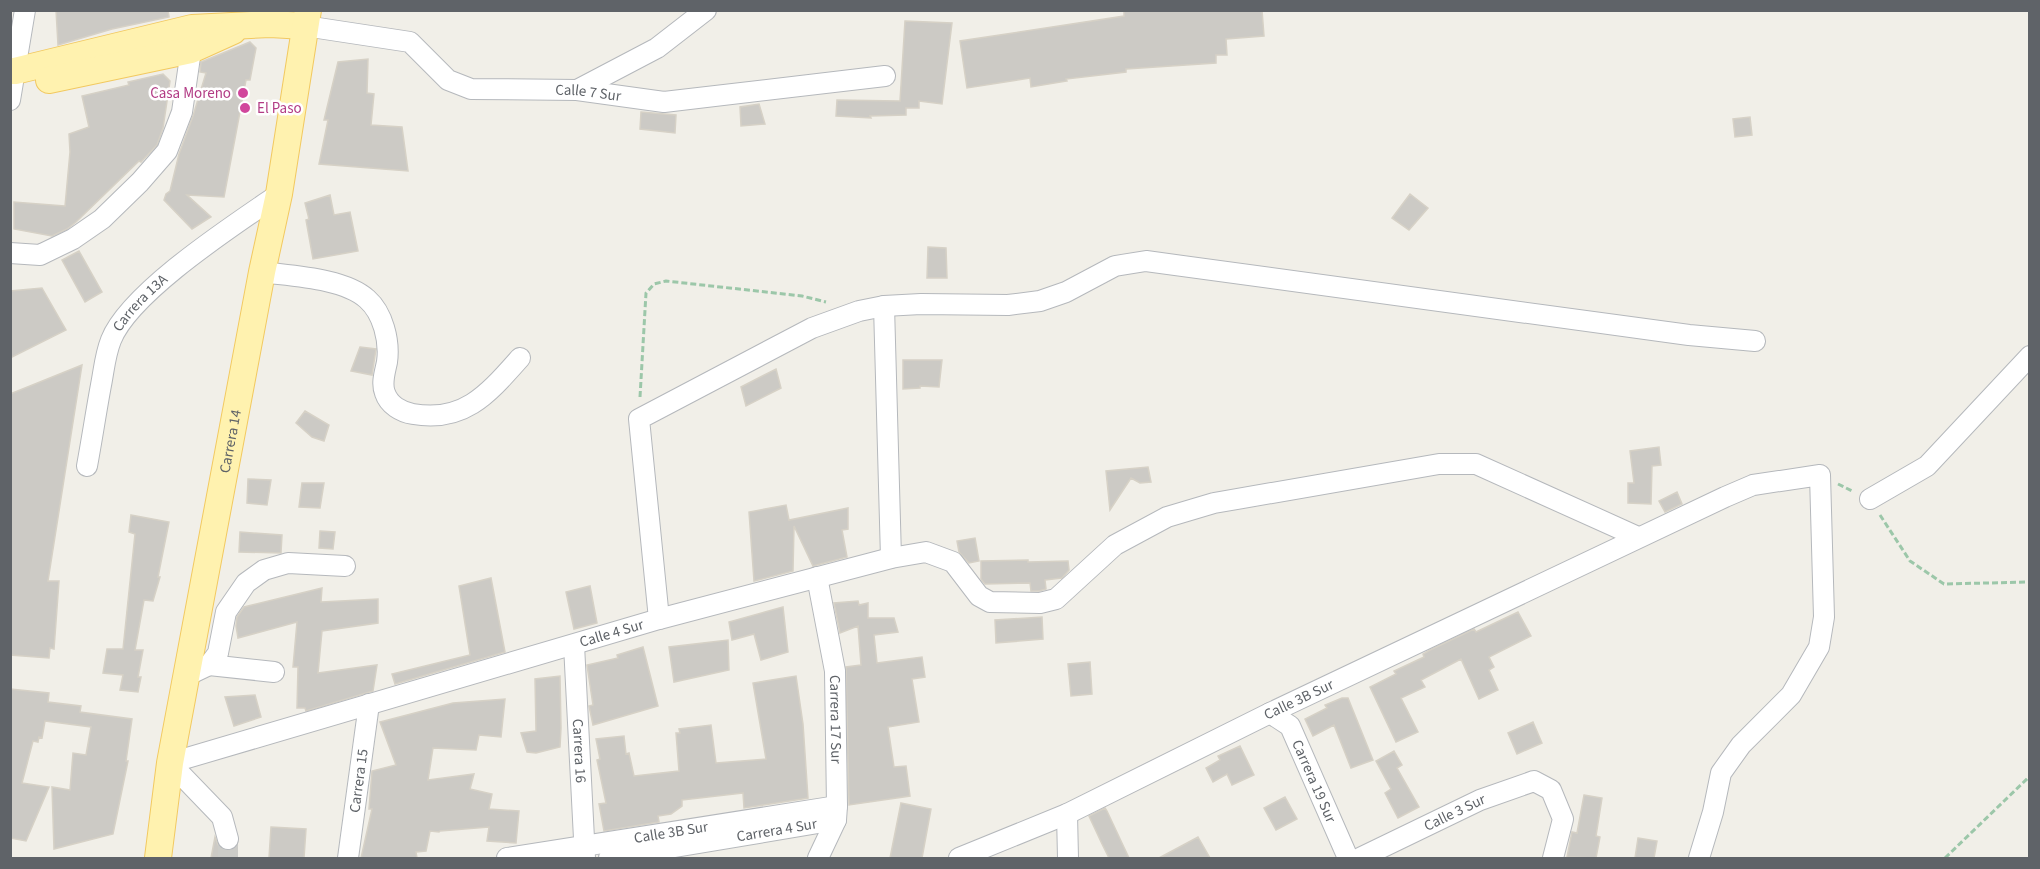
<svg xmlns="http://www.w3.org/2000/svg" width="2040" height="869" font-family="'Source Sans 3',sans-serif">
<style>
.building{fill:#cccac5;stroke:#d6d1c6;stroke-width:1.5}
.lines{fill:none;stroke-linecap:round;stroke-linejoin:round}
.minor-tunnel{stroke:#ccccc8;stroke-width:20;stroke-dasharray:20 10;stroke-linecap:butt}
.minor-casing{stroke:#b5b8bc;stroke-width:22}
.major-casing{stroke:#f2c960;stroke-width:28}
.path{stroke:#9cc7a9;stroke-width:3;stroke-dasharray:6 3;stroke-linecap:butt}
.minor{stroke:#fff;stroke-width:20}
.major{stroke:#fff2af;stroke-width:26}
.hotel-dot{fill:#d1479c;stroke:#fff;stroke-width:2}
.labels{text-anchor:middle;stroke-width:5;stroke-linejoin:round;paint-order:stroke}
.hotel-label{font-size:15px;fill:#b23c85;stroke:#fff;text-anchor:end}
.street-label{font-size:15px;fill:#5f6368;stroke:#fff}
</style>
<rect width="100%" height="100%" fill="#f1efe8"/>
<!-- building -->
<path class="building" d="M 56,10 L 168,10 L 169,17 L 112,29 L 58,45 Z
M 1124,10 L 1262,10 L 1264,36 L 1226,39 L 1227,55 L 1216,55 L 1216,63 L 1126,69 L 1126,72 L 1066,79 L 1067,81 L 1031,87 L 1030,78 L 967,88 L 960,41 L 1124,16 Z
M 905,21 L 952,23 L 942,104 L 919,101 L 919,108 L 906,108 L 906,115 L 870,116 L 871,118 L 836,116 L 837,100 L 900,101 Z
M 250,42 L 256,48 L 250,80 L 246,80 L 224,197 L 187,195 L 211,217 L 192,229 L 164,200 L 166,194 L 170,191 L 179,154 L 193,116 L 206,73 L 200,72 L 201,62 Z
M 368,59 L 367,93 L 374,94 L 371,125 L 402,127 L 408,171 L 319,164 L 328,120 L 324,120 L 338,62 Z
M 163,74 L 170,81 L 163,128 L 157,145 L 141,162 L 139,161 L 76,222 L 67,229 L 52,236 L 14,229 L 14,202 L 65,206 L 70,152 L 69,134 L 89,127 L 82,96 L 129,85 L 128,82 Z
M 759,104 L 765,124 L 741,126 L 740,107 Z
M 641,112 L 676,115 L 675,133 L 640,129 Z
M 1750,117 L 1752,135 L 1735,137 L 1733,119 Z
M 1410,194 L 1428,208 L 1409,230 L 1392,218 Z
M 330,195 L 334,215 L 350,212 L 358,251 L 313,259 L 306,220 L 309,219 L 305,203 Z
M 928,247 L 946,248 L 947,278 L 927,278 Z
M 79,251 L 102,292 L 85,302 L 62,260 Z
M 42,288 L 66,330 L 10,358 L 10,291 Z
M 360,347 L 376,349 L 372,375 L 351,371 Z
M 903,360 L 942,360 L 939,387 L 920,386 L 920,388 L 903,389 Z
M 82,365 L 48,581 L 59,581 L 54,649 L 50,648 L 49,658 L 10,655 L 10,394 Z
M 776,369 L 781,388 L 746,406 L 741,387 Z
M 305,411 L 329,425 L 324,441 L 312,437 L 296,423 Z
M 1659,447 L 1661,465 L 1652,466 L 1651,504 L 1628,503 L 1628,483 L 1634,483 L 1630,451 Z
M 1148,467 L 1151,482 L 1140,483 L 1131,478 L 1110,510 L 1106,471 Z
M 248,479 L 271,480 L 267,505 L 247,503 Z
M 302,483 L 324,483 L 320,508 L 299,507 Z
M 1677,492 L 1682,504 L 1665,512 L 1659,501 Z
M 786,505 L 789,520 L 848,508 L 848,529 L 842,530 L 847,557 L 813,566 L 794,526 L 793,571 L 754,581 L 749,512 Z
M 131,515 L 169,522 L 158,577 L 160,577 L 153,601 L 144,600 L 135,650 L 143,650 L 138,677 L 141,677 L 138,692 L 120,690 L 123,675 L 103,673 L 107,649 L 123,649 L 135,534 L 129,532 Z
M 320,531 L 335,532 L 333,549 L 319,548 Z
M 240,532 L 282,535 L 281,553 L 239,552 Z
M 975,538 L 979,561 L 969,563 L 959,552 L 957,541 Z
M 1028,560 L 1028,562 L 1068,561 L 1069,570 L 1062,578 L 1045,580 L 1046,589 L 1039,591 L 1031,591 L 1030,583 L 985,584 L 981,579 L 981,561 Z
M 491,578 L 505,652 L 395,684 L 392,674 L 470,655 L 459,586 Z
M 590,586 L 597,623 L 574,629 L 566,592 Z
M 322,588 L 321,602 L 378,599 L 378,623 L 322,631 L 318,673 L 377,665 L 373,691 L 306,711 L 305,708 L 297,708 L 298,667 L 293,667 L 297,622 L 238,638 L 236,626 L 237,617 L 244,607 Z
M 858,601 L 859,605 L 868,603 L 868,618 L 894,618 L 898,632 L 874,635 L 877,663 L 922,657 L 925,677 L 912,679 L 919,722 L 888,727 L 894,767 L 906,766 L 910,796 L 849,805 L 846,667 L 861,665 L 858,626 L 840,633 L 834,603 Z
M 783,607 L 788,652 L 761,660 L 754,634 L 732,640 L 729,622 Z
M 1518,612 L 1531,636 L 1489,657 L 1494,667 L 1489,670 L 1498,690 L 1479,699 L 1461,659 L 1421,680 L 1425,687 L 1401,698 L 1418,732 L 1396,742 L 1370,687 L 1396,674 L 1394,671 L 1424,657 L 1423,654 L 1430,650 L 1474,629 L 1476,632 Z
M 1042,617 L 1043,639 L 996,643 L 995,620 Z
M 728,640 L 729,670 L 674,682 L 669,647 Z
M 643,647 L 658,706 L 593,725 L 589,706 L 593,705 L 587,665 L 618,658 L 617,655 Z
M 1090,662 L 1092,694 L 1071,696 L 1068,664 Z
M 560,676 L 561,728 L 560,747 L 536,753 L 527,752 L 521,733 L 536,731 L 535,679 Z
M 796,676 L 803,724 L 808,798 L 744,808 L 743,793 L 682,800 L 682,806 L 671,814 L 658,816 L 659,822 L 604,831 L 599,804 L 606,803 L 597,760 L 600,759 L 596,739 L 624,736 L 626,754 L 629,753 L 634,776 L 679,771 L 676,733 L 680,733 L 679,729 L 711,725 L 716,763 L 766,759 L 753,683 Z
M 10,689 L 49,693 L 48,702 L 81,706 L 80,712 L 132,719 L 126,761 L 128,761 L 113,834 L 54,849 L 52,787 L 70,790 L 73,753 L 86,755 L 91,727 L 45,721 L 42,738 L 39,737 L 38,742 L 33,741 L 22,783 L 49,787 L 26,841 L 10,838 Z
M 255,695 L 261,717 L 234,726 L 225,697 Z
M 1342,698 L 1348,698 L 1373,760 L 1351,768 L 1334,725 L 1313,736 L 1305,719 L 1327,708 L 1325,705 Z
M 505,699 L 501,737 L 479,735 L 476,750 L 433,748 L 428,780 L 474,774 L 470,789 L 492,794 L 489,809 L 519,811 L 516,843 L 487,841 L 489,827 L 440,831 L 439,832 L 430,831 L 426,851 L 416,852 L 417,858 L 361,858 L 372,809 L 369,809 L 372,771 L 396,765 L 380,722 L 453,703 Z
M 1533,722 L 1542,743 L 1517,754 L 1508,733 Z
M 1240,746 L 1254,775 L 1232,785 L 1227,774 L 1213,782 L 1206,768 L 1220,760 L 1218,756 Z
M 1394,751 L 1402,765 L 1397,768 L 1419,807 L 1398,818 L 1385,793 L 1391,789 L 1376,761 Z
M 1584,795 L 1602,798 L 1596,836 L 1600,837 L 1596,858 L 1567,857 L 1572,832 L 1577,833 Z
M 1285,797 L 1297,819 L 1276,830 L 1264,808 Z
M 901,803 L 931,809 L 922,858 L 890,858 Z
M 1105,808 L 1107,811 L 1129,858 L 1109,858 L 1102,844 L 1089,816 Z
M 271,827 L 306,829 L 304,858 L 269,858 Z
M 215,837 L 219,847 L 224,850 L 232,850 L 237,847 L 234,858 L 211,858 Z
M 1198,837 L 1210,858 L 1159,858 Z
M 1638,838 L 1657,841 L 1654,858 L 1635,858 Z"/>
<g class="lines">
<!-- minor-tunnel -->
<path class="minor-tunnel" d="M 228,839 L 228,858"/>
<!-- minor casing -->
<g class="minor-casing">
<g id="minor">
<path id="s1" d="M 305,26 L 410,42 L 448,80 L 471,89 L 577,90 L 664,102 L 885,76"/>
<path d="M 577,90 L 657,48 L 706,10"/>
<path d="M 10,100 L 25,10"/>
<path d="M 10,253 L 40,255 L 73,239 L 102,219 L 140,182 L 167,151 L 182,112 L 191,50"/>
<path d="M 262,272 C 291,276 344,278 367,299 C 383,313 390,341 387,362 C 385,372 381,383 385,393 C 389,405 401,412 413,414 C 464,423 488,394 520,358"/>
<path d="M 884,306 L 891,558"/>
<path id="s2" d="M 87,466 C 92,439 96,412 101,385 C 104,370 105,355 111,340 C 130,292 234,225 279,194"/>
<path d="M 1870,499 L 1927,466 L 2030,356"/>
<path id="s3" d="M 817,577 L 835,671 L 837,806 L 836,820 L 818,858"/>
<path d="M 659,619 L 639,419 L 812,328 L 859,311 L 884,306 L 921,304 L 1008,305 L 1040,301 L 1066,292 L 1115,266 L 1146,261 L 1689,335 L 1755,341"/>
<path id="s4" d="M 574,645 L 585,858"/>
<path d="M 209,665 L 274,672"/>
<path d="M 186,676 L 209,665 L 218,653 L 226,612 L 246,583 L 264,570 L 288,563 L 345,566"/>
<path id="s5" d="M 1270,713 L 1290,726 L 1348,858"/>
<path d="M 1067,814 L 1068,858"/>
<path id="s6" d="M 228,839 L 222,817 L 170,763 L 659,619 L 891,558 L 926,552 L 953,562 L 979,596 L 990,602 L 1040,603 L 1056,599 L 1115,545 L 1167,517 L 1214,503 L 1439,464 L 1476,464 L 1638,537"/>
<path id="s7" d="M 348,858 L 369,704"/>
<path id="s8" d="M 507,858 L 837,806"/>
<path id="s9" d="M 609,858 L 836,820"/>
<path id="s10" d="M 959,858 L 1067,814 L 1270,713 L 1725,497 L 1753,485 L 1820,475 L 1824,617 L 1819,647 L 1791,695 L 1741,745 L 1721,773 L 1713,812 L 1699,858"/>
<path id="s11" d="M 1360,858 L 1480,800 L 1534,781 L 1551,790 L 1563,819 L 1553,858"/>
</g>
</g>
<!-- major casing -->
<g class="major-casing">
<g id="major">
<path d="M 10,71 L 15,71 L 192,28 L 270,24 L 305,26"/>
<path d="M 49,80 L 191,50 L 233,31"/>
<path id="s12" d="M 158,858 L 170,763 L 262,272 L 279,194 L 308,10"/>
</g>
</g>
<!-- path -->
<path class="path" d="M 640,397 L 646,293 L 654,284 L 666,281 L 802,296 L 826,302
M 1838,484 L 1854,492
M 1880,515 L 1910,561 L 1944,584 L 2030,582
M 1945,858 L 2030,776"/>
<!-- minor -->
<use href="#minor" class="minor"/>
<!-- major -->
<use href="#major" class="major"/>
</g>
<!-- markers -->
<g class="hotel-dot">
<circle cx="243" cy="93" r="6"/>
<circle cx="245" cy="108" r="6"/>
</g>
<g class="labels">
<!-- hotel labels -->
<g class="hotel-label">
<text x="231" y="98">Casa Moreno</text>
<text x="257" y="113" text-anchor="start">El Paso</text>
</g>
<!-- street labels -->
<g class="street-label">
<text dy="5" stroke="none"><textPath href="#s1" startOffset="302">Calle 7 Sur</textPath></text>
<text dy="5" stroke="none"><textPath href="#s2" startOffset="176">Carrera 13A</textPath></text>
<text dy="5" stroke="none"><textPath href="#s12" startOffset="423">Carrera 14</textPath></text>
<text dy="5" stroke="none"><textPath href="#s6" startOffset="558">Calle 4 Sur</textPath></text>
<text dy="5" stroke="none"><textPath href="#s10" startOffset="375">Calle 3B Sur</textPath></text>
<text dy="5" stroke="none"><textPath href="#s3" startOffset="144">Carrera 17 Sur</textPath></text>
<text dy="5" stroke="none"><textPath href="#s4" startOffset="106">Carrera 16</textPath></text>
<text dy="5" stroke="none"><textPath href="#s7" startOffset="78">Carrera 15</textPath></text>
<text dy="5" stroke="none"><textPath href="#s5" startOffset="84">Carrera 19 Sur</textPath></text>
<text dy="5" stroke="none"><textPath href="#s11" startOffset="105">Calle 3 Sur</textPath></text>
<text dy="5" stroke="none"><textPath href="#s9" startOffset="170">Carrera 4 Sur</textPath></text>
<text dy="5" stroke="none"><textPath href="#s8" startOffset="166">Calle 3B Sur</textPath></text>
</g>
</g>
<!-- border -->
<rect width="2040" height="869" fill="none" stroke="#5f6368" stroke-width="24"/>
</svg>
